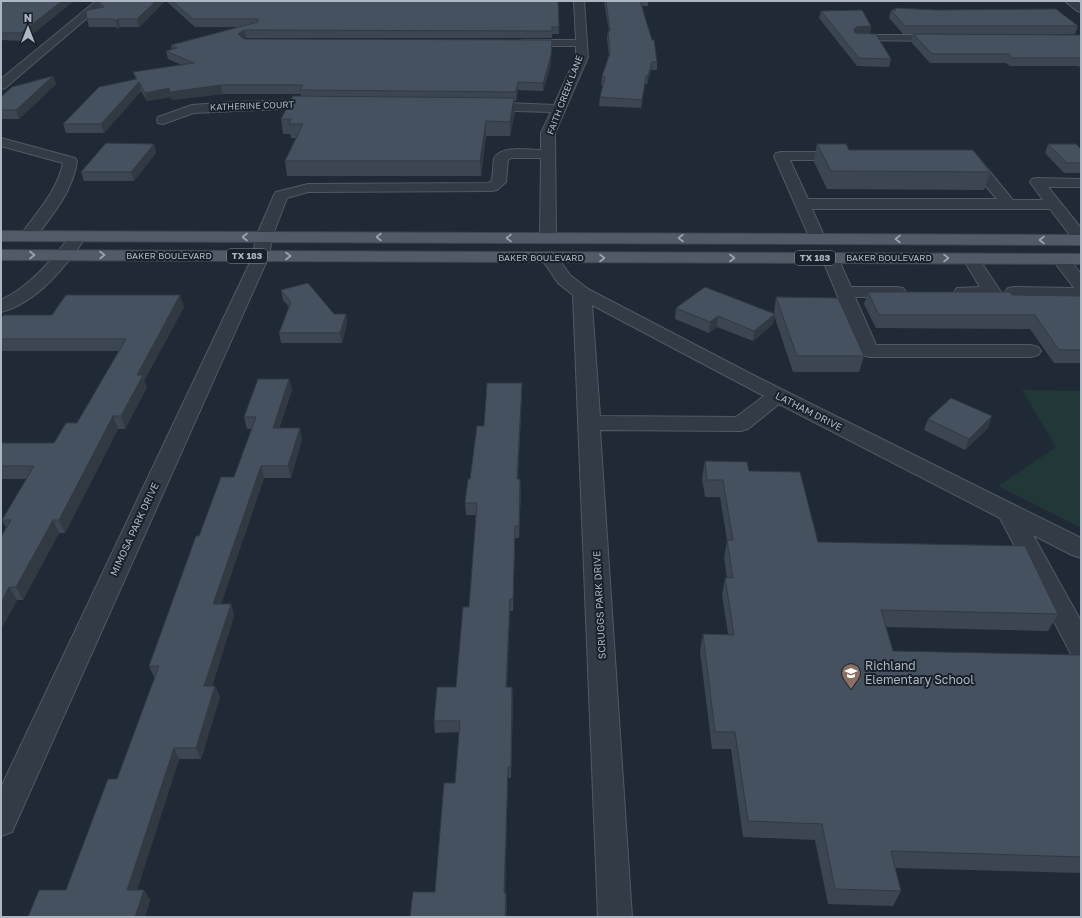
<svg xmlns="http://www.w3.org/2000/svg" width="1082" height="918" font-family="'Golos Text',sans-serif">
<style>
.green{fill:#223738}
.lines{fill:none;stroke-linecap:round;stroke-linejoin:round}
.minor-casing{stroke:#505964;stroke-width:2}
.major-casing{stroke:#3c4550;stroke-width:2}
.minor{fill:#333c46;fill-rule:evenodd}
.major{fill:#515b67;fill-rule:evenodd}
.wall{fill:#3c4653}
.shaded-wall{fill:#313943}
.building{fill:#465160;stroke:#313943}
.oneway{stroke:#9ba4b1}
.labels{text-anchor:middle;stroke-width:4;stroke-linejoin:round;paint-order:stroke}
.far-street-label{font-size:9px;fill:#adb6c3;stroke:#19212b}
.shield{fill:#19212b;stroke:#818995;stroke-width:1}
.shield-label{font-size:9px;font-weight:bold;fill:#adb6c3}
.street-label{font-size:10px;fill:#adb6c3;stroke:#19212b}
.near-poi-label{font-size:12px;fill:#adb6c3;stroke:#19212b;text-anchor:start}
</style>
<rect width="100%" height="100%" fill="#202a36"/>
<!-- green -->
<path class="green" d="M 1022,390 L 1081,391 L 1081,528 L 998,486 L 1056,447 Z"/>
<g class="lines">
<!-- minor casing -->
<g class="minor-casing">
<path id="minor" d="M 96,1 L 107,1 L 5,88 L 1,89 L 1,79 Z
M 574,1 L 584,1 L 588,57 L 555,133 L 556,238 L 554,241 L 548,243 L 542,241 L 540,238 L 541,158 L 511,158 L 508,160 L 506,182 L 497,190 L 492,191 L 308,192 L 287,198 L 272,237 L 269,256 L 12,832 L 1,836 L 1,787 L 253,256 L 256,237 L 274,195 L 276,192 L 308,184 L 489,183 L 492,180 L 494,158 C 503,145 527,150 541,150 L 541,133 L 551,112 L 484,110 L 480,109 L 478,106 L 480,103 L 484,102 L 554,105 L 576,57 L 576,46 L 522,46 L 517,43 L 522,40 L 576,40 Z
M 1065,1 L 1076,1 L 1081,4 L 1081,12 L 1077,11 Z
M 859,35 L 941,35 L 946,38 L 941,41 L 855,40 L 854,38 L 855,36 Z
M 318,100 L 322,101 L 324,104 L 322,107 L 194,113 L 163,124 L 158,123 L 157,120 L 158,117 L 192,105 L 232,102 Z
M 1,138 L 75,158 L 77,161 C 73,191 52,216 34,239 L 28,241 L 22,239 L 20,236 C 36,213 57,192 63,163 L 1,146 Z
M 781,152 L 844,152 L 849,153 L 851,156 L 849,159 L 844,160 L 790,160 L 808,199 L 997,199 L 961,157 L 963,154 L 968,153 L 975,154 L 1013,200 L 1043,200 L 1030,182 L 1032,179 L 1037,178 L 1081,179 L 1081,187 L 1048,187 L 1081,228 L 1081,244 L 1075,242 L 1050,209 L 812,209 L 825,238 L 823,241 L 817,243 L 811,241 L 774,156 L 776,153 Z
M 78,232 L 84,234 L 86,237 C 66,266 37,303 1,312 L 1,300 C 31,286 52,259 72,234 Z
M 549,253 L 555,254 L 570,275 L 588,289 L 753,375 L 1081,538 L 1081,558 L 1072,555 L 1033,535 L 1081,621 L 1081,657 L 1071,654 L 1000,518 L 779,404 L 748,429 L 741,431 L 600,430 L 632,917 L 598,917 L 573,295 L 558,283 L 541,258 L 543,254 ZM 592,305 L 764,396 L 736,417 L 600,416 Z
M 830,253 L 836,254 L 838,258 L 851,287 L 897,287 L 903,288 L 906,292 L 903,296 L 897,297 L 855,297 L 876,345 L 1031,345 L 1038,347 L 1041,351 L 1038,355 L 1031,357 L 869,357 L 862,355 L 822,258 L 824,254 Z
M 971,254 L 977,255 L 979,259 L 1001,292 L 998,296 C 986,299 969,299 957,296 L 954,292 L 957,288 L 980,287 L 963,259 L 965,255 Z
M 1060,254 L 1066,255 L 1081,274 L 1081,298 L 1014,297 L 1008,296 L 1005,292 L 1008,288 L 1014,287 L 1074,288 L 1052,259 L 1054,255 Z"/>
</g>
<!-- major casing -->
<g class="major-casing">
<path id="major" d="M 1,231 L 1081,235 L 1081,245 L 1,241 Z
M 1,250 L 1081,254 L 1081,264 L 1,260 Z"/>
</g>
<!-- minor -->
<use href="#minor" class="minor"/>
<!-- major -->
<use href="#major" class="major"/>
</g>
<!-- wall -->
<path class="wall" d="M 1,1 L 74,1 L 24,41 L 1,40 Z
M 99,1 L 165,1 L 139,27 L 120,27 L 118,29 L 116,27 L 89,27 L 87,19 L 101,7 Z
M 166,1 L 558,1 L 559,34 L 552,34 L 552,38 L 246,38 L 244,39 L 551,64 L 543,91 L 518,90 L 516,101 L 514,101 L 515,112 L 510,136 L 486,136 L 481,176 L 287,176 L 285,161 L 296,138 L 291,138 L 290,134 L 283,134 L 281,119 L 301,96 L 301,94 L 222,94 L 172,100 L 171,97 L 147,101 L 141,91 L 104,133 L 66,133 L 63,124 L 136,80 L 133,72 L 182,65 L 168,59 L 166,51 L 172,50 L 171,45 L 240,27 L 195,27 Z
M 604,1 L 648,1 L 648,6 L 642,6 L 657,62 L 657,70 L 651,70 L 647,84 L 645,84 L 641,108 L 599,106 L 600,97 L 603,85 L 601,85 L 602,76 L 609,56 L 607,38 L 608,31 L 609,31 Z
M 895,8 L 1078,26 L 1075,34 L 903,34 L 889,18 L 891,10 L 894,10 Z
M 821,11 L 871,26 L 870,34 L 891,59 L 889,67 L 857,66 L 819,18 Z
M 913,34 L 1081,35 L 1081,68 L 1078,66 L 1010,66 L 1006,63 L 930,63 L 911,42 Z
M 53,76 L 56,84 L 19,119 L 1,119 L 1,97 Z
M 154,144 L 156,153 L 134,181 L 84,181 L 81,172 Z
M 817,144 L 849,150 L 990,172 L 984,190 L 827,189 L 814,162 Z
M 1048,144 L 1081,149 L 1081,173 L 1064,173 L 1045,153 Z
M 281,290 L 334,314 L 346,314 L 347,323 L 342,343 L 281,343 L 279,333 L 289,307 L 283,300 Z
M 868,292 L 1012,295 L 1081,296 L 1081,363 L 1054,363 L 1030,329 L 876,328 L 864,304 Z
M 776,297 L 864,356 L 859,372 L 793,372 L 774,315 L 773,324 L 753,341 L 717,327 L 709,333 L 675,319 L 676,308 L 774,313 Z
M 184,307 L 144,381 L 147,387 L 125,429 L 118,429 L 65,533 L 59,533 L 23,600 L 17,600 L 1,629 L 1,537 L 6,528 L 2,520 L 27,479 L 1,479 L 1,443 L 54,443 L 77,423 L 119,351 L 1,351 L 1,318 Z
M 289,379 L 292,390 L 279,428 L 302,439 L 291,478 L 264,478 L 221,604 L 231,604 L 234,616 L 212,686 L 215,686 L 220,697 L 201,759 L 179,759 L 137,890 L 144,890 L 150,900 L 145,917 L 28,917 L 66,890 L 117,779 L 155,677 L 154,677 L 149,666 L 199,536 L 234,477 L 252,429 L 247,429 L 244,417 Z
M 522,394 L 518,479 L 521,490 L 519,538 L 515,538 L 513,611 L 510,611 L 507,687 L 512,687 L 513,698 L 511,778 L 508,778 L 505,893 L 507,904 L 506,917 L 410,917 L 435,892 L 455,783 L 459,732 L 435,733 L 434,721 L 456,687 L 469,607 L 476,515 L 466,515 L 465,503 L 470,479 Z
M 928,419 L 988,428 L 965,450 L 924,430 Z
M 705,461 L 749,471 L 818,542 L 1058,614 L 1048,631 L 886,627 L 893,651 L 1081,655 L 1081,873 L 895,868 L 901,891 L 893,906 L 828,904 L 815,840 L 743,837 L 731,749 L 712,749 L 700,651 L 703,634 L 728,634 L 722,595 L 725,578 L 727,578 L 724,558 L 727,540 L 720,497 L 705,497 L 702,478 Z"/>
<!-- shaded-wall -->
<path class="shaded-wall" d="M 62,1 L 74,1 L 24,41 L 21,33 Z
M 156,1 L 165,1 L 139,27 L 137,19 Z
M 118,19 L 120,27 L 118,29 L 116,21 Z
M 871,26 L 870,34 L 855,35 L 854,30 L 856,27 Z
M 244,30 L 246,38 L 240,41 L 238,34 Z
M 551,56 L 551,64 L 543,91 L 543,83 Z
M 652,62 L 651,70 L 647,84 L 648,76 Z
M 53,76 L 56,84 L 19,119 L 16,110 Z
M 139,82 L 141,91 L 104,133 L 101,124 Z
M 518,82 L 518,90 L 516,101 L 516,92 Z
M 221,85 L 222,94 L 172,100 L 170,92 Z
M 169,88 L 171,97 L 147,101 L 145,93 Z
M 514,98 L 515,112 L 510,136 L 510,122 Z
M 486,121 L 486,136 L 481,176 L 480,161 Z
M 154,144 L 156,153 L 134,181 L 131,172 Z
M 180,295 L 184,307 L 144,381 L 147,387 L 125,429 L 121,416 L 137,375 Z
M 346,314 L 347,323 L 342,343 L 340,333 Z
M 775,314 L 773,324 L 753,341 L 754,331 Z
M 718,316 L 717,327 L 709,333 L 710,322 Z
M 289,379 L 292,390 L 276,439 L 273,428 Z
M 522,383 L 522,394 L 517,490 L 517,479 Z
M 113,416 L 118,429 L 65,533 L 59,520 Z
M 992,416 L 988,428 L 965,450 L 969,439 Z
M 300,428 L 302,439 L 291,478 L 288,466 Z
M 261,466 L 264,478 L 217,616 L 213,604 Z
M 520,479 L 521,490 L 519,538 L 519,526 Z
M 53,520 L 59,533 L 23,600 L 16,587 Z
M 515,526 L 515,538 L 513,611 L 513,599 Z
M 9,587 L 17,600 L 1,629 L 1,603 Z
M 510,599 L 510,611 L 506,698 L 506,687 Z
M 231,604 L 234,616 L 209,697 L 204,686 Z
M 215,686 L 220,697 L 201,759 L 196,748 Z
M 512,687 L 513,698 L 511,778 L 511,767 Z
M 174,748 L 179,759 L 134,900 L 127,890 Z
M 508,767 L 508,778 L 505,904 L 504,893 Z
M 144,890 L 150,900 L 145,917 L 135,917 Z
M 506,893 L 507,904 L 506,917 L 505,917 Z"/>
<!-- building -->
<path class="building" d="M 1,1 L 62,1 L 21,33 L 1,33 Z
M 99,1 L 156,1 L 137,19 L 118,19 L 116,21 L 114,19 L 87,19 L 86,12 L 88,10 L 104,7 Z
M 172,1 L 558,1 L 559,27 L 552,27 L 552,31 L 244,30 L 238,34 L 244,39 L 552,40 L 551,56 L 543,83 L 518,82 L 516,92 L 300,90 L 303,85 L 221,85 L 170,92 L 169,88 L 145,93 L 139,82 L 101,124 L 63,124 L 99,87 L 137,79 L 133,72 L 194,63 L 166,51 L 177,48 L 171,45 L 258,22 L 258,19 L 193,19 Z
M 606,1 L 640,1 L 652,40 L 654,40 L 657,62 L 652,62 L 648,76 L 646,76 L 642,100 L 600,97 L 605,77 L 602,76 L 610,53 L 608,31 L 610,31 Z
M 895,8 L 936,10 L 1056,9 L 1078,26 L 905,26 L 891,10 L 896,10 Z
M 862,10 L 871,26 L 856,27 L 854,30 L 855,33 L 876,34 L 891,59 L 859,58 L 821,11 Z
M 913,34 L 1081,35 L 1081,58 L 1012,58 L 1009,54 L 932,54 Z
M 53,76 L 16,110 L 1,110 L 1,97 L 12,87 Z
M 293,96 L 514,98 L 510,122 L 486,121 L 480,161 L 285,161 L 303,124 L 289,124 L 291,119 L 281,119 Z
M 106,143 L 154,144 L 131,172 L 81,172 Z
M 817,144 L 846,144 L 849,150 L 973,150 L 990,172 L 831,171 Z
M 1048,144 L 1076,144 L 1081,149 L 1081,163 L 1067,163 Z
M 308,283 L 334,314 L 346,314 L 340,333 L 279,333 L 291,302 L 281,290 Z
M 705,287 L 775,314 L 754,331 L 718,316 L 710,322 L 676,308 Z
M 868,292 L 1010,292 L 1012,295 L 1081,296 L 1081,350 L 1059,350 L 1035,315 L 879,315 Z
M 66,295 L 180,295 L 137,375 L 143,375 L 121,416 L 113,416 L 59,520 L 53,520 L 16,587 L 9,587 L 1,603 L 1,537 L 11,520 L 2,520 L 34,466 L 1,466 L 1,443 L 54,443 L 66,423 L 77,423 L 126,339 L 1,339 L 1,318 L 4,315 L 52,315 Z
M 776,297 L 838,298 L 864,356 L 797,356 Z
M 258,379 L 289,379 L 273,428 L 300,428 L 288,466 L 261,466 L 213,604 L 231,604 L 204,686 L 215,686 L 196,748 L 174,748 L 127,890 L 144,890 L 135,917 L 28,917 L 39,890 L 66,890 L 108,779 L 117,779 L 159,666 L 149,666 L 196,536 L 199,536 L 221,477 L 234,477 L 256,417 L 244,417 Z
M 487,383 L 522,383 L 517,479 L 520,479 L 519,526 L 515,526 L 513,599 L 510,599 L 506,687 L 512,687 L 511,767 L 508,767 L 504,893 L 506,893 L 505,917 L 410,917 L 413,892 L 435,892 L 444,783 L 455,783 L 460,721 L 434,721 L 437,687 L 456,687 L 463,607 L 469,607 L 477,503 L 465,503 L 468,479 L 470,479 L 477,426 L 484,426 Z
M 951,398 L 992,416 L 969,439 L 928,419 Z
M 705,461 L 747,462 L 749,471 L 800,472 L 818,542 L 1025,546 L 1058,614 L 881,610 L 893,651 L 1081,655 L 1081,857 L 891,851 L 901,891 L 835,889 L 822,824 L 748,821 L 735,732 L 715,732 L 703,634 L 734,635 L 725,578 L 733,578 L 727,540 L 733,540 L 726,499 L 723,480 L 707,480 Z"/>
<!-- one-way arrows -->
<defs><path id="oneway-chevron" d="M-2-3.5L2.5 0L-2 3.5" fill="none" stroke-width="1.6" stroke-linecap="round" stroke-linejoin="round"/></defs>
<g class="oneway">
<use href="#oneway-chevron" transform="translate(245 237) rotate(-180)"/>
<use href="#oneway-chevron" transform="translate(379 237) rotate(-180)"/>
<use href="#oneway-chevron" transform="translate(509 238) rotate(-180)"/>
<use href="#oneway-chevron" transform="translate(681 238) rotate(-180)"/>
<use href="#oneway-chevron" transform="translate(898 239) rotate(-180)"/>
<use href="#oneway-chevron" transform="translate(1042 240) rotate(-180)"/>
<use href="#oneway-chevron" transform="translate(32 255)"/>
<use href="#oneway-chevron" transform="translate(102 255)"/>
<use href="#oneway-chevron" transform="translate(288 256)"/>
<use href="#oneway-chevron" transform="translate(602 258)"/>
<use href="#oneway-chevron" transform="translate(732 258)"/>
<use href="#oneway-chevron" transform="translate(946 258)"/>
</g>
<!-- icons -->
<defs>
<g id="school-pin" transform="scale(1)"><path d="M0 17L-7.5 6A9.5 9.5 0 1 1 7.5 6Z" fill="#8d6e63" stroke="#19212b"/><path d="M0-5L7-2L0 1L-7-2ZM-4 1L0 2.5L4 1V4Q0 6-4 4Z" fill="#fff"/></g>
</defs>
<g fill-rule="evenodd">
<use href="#school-pin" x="851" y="673"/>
</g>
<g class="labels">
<!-- far-street labels -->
<g class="far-street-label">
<text transform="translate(565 95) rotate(-69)" y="3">FAITH CREEK LANE</text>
<text transform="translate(252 106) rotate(-2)" y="3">KATHERINE COURT</text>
<text x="169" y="259">BAKER BOULEVARD</text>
<text x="541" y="261">BAKER BOULEVARD</text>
<text x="889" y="261">BAKER BOULEVARD</text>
</g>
<!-- shield labels -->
<g class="shield">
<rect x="227" y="249" width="40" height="14" rx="3"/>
<rect x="795" y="251" width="40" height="14" rx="3"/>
</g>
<g class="shield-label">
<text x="247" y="259">TX 183</text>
<text x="815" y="261">TX 183</text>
</g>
<!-- street labels -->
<g class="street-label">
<text transform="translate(809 411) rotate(27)" y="4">LATHAM DRIVE</text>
<text transform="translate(134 529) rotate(-65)" y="4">MIMOSA PARK DRIVE</text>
<text transform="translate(599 605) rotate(-93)" y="4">SCRUGGS PARK DRIVE</text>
</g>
<!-- near-poi labels -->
<g class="near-poi-label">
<text x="865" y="670">Richland<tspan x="865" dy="14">Elementary School</tspan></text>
</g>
</g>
<!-- border -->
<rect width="1082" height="918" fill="none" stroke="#adb6c3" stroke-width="4"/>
<!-- north arrow -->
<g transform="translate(28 28)" stroke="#19212b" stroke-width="3" paint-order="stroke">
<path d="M0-3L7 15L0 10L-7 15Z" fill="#adb6c3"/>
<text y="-6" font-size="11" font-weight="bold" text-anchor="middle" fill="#adb6c3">N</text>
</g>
</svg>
